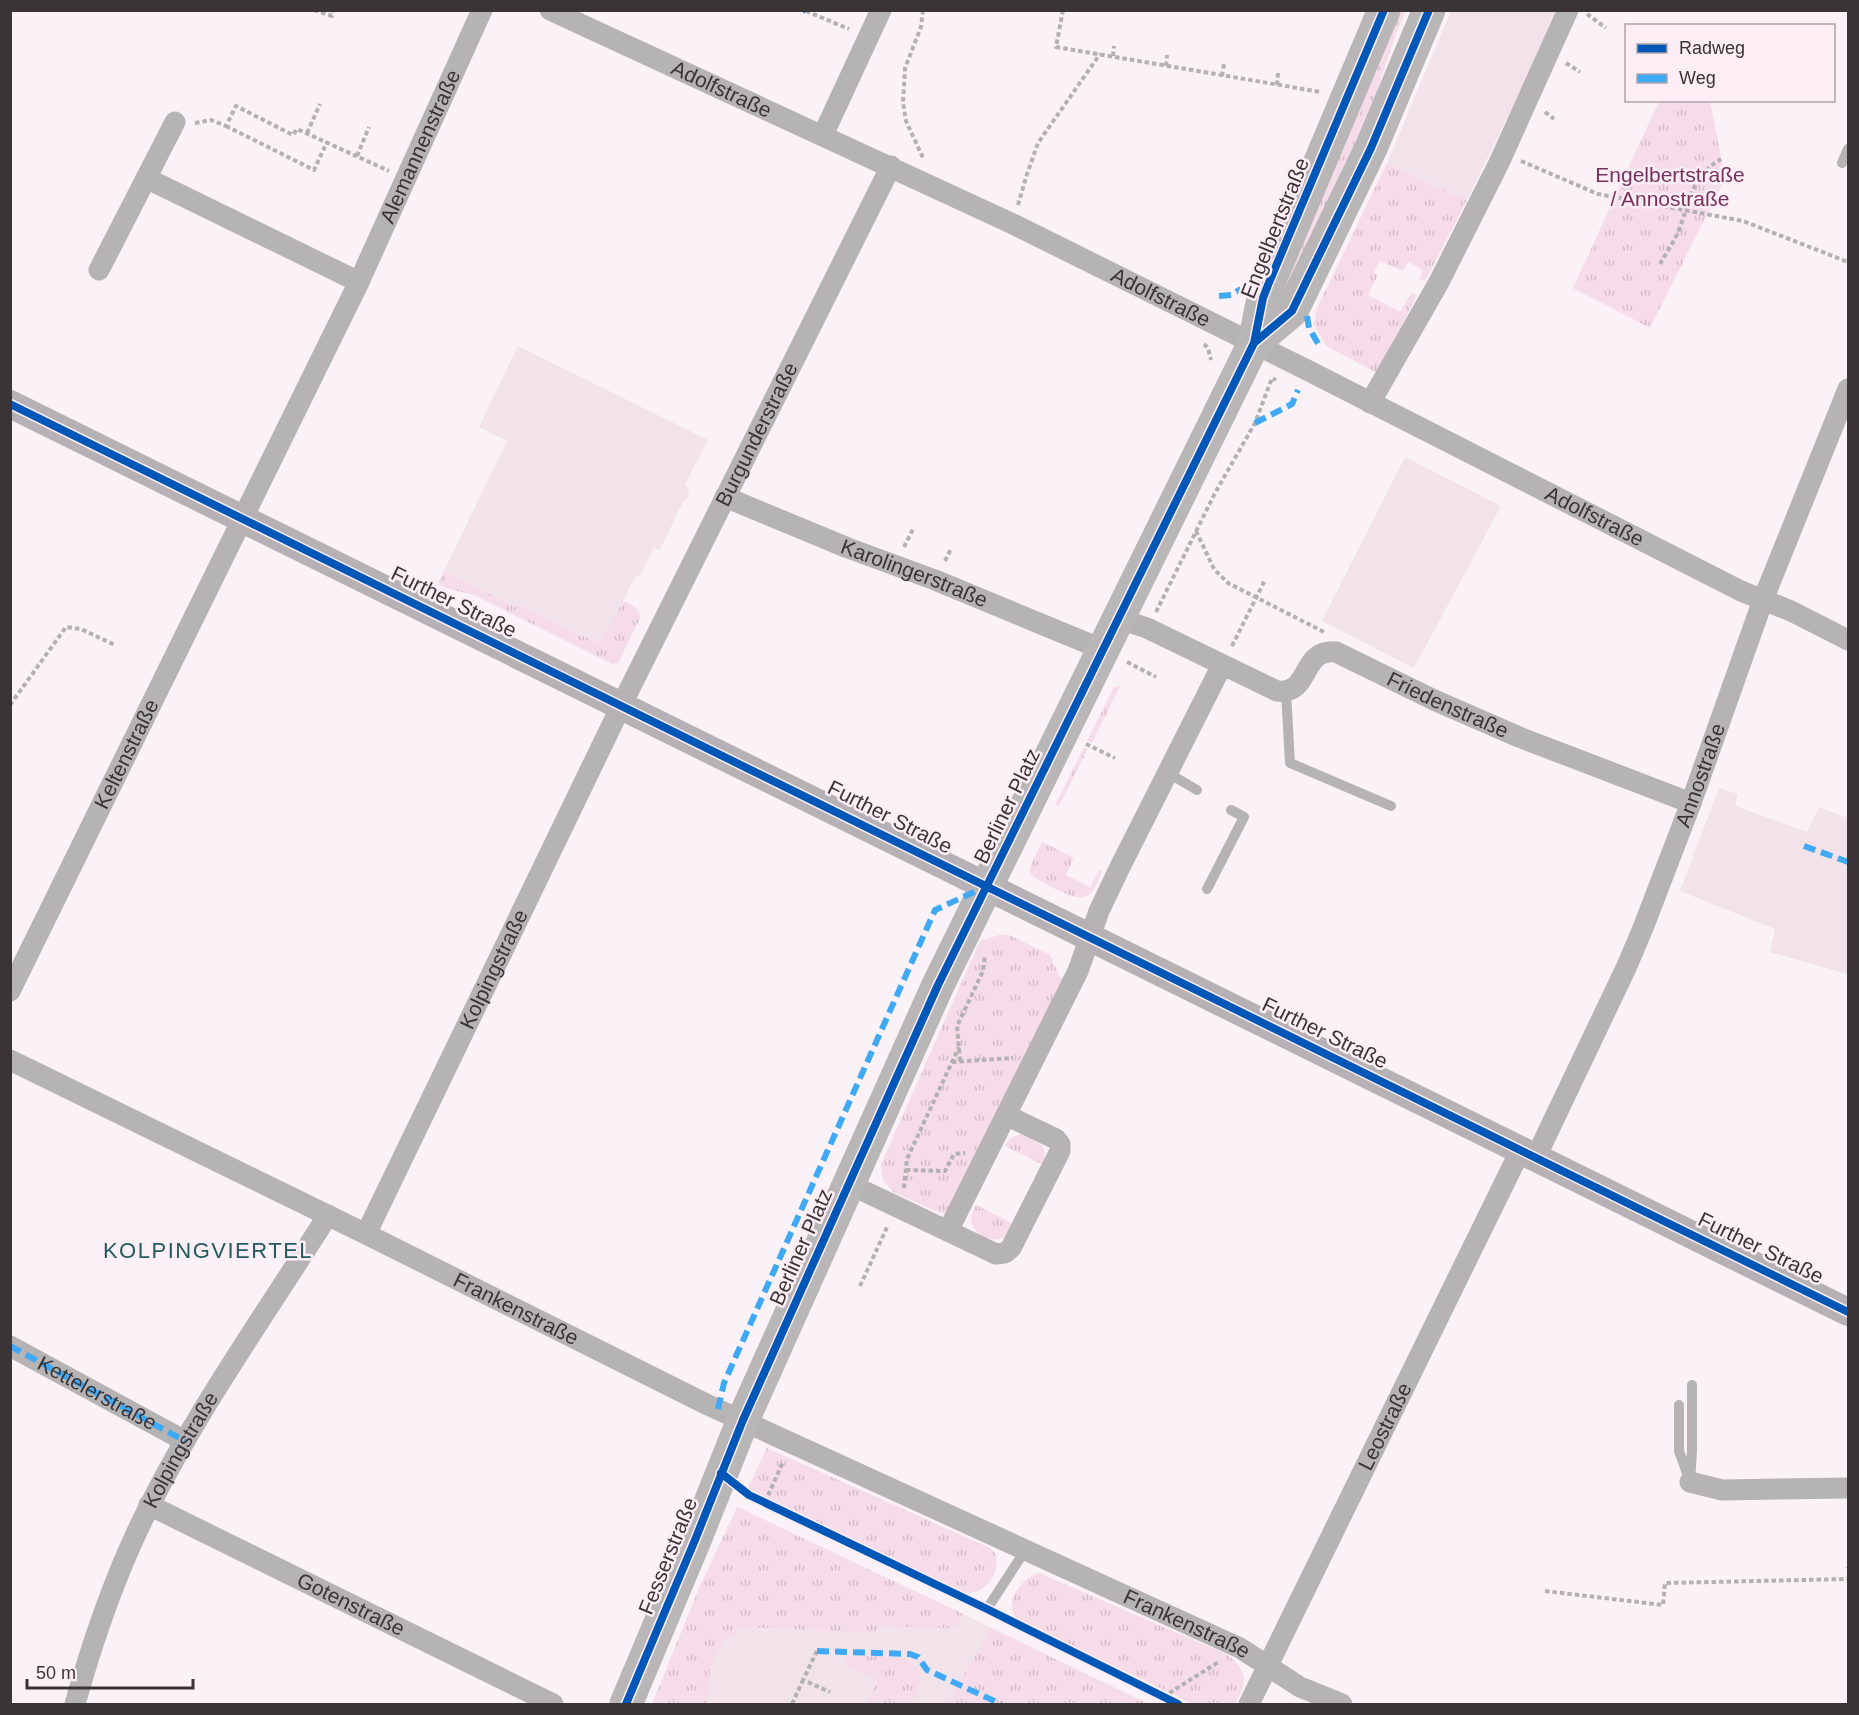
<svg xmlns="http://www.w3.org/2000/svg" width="1859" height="1715" font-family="Arial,sans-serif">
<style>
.built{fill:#f2e3eb}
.grass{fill:url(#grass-tufts)}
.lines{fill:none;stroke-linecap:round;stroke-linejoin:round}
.path{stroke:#b3b1b2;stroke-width:4;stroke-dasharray:4.5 3;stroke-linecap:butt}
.service{stroke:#b6b3b5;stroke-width:10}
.minor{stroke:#b6b3b5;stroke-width:21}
.secondary{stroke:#b6b1b5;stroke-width:28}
.primary{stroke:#b9b6b7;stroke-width:33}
.quiet{stroke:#3fa9f5;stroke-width:6;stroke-dasharray:12 6;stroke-linecap:butt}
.cycleway-casing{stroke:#fdeef6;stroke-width:11}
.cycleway{stroke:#0057b8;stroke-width:8}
.labels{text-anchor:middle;stroke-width:5;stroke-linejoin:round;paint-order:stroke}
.street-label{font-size:21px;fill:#3a3437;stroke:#fdeef6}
.park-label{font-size:21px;fill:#76315c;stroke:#fdeef6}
.neighbourhood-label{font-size:22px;letter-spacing:1.5px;fill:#215c5f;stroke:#fdeef6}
</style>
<defs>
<pattern id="grass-tufts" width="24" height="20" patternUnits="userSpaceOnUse" patternTransform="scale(1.5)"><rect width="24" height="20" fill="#f6dbe9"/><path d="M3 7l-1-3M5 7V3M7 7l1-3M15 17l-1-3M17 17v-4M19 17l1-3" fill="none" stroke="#d4bdc8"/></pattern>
</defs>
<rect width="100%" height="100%" fill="#faf2f6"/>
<!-- built -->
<path class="built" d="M 1451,11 L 1559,11 L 1467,200 L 1387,163 Z
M 518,346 L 708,440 L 685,484 L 689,491 L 688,497 L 682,504 L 660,550 L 654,548 L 639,577 L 636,575 L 601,644 L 518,604 L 516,607 L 444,571 L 507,441 L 479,427 Z
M 1405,457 L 1501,506 L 1414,668 L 1322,621 Z
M 1719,788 L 1738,794 L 1735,806 L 1807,832 L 1819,807 L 1848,818 L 1848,974 L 1770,952 L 1775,929 L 1680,891 Z
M 737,1507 L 963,1614 L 1148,1704 L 652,1704 Z"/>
<!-- grass -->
<path class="grass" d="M 1398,11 L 1406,11 L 1395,36 L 1371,109 L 1286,298 L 1277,296 Z
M 1659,101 L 1710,101 L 1723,168 L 1716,183 L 1722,185 L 1650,328 L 1573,288 Z
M 1387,163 L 1467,200 L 1425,281 L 1419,279 L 1423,270 L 1408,262 L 1403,271 L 1380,261 L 1373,273 L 1378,275 L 1368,295 L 1400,312 L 1411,293 L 1417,295 L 1377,373 L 1326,346 L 1314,325 L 1316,310 Z
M 444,571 L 516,607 L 518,604 L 600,644 L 623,601 C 632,605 640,607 640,618 L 618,663 L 612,664 L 474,595 L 449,589 L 438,584 Z
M 1120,686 L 1092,743 L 1087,741 L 1114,687 Z
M 1084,747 L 1088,749 L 1059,806 L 1055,805 Z
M 1042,842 L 1074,858 L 1066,875 L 1090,887 L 1099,870 L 1102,872 C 1099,879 1095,889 1090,894 C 1078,906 1046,883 1032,876 L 1029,869 Z
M 999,935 L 1009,935 L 1050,955 L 1060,977 L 1063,979 L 945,1213 L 940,1213 L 893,1192 L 883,1180 L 881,1164 L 980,941 Z
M 1019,1134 L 1026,1135 L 1043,1146 L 1045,1158 L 1043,1165 L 1005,1146 L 1008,1140 Z
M 976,1205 L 1013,1224 C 1011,1228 1009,1233 1005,1236 C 993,1245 971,1234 971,1219 C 971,1214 974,1210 976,1205 Z
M 767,1448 L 990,1548 L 996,1555 C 1000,1576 983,1598 961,1592 L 748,1488 Z
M 737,1507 L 963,1614 L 955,1628 L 879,1626 L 876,1633 L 744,1627 L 724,1640 L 710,1668 L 706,1704 L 652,1704 L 700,1586 Z
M 1039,1573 L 1226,1654 C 1248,1670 1248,1682 1235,1704 L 1193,1704 L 1019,1620 C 1000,1606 1021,1578 1039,1573 Z
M 991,1628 L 1148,1704 L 948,1704 Z
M 847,1657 C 867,1657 921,1650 921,1678 C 921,1686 914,1697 910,1704 L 866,1704 L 878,1680 L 844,1664 Z"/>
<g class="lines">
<!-- path -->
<path class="path" d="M 314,10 L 332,16 L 333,10
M 923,10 L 921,27 L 905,68 L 903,102 L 906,121 L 924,160
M 1063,10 L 1056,47 L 1321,92
M 806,11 L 849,29
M 1587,14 L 1606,28
M 1113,56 L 1114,46
M 1566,63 L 1580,72
M 1166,66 L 1167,55
M 1222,76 L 1224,64
M 1277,85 L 1278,73
M 1545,112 L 1554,119
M 195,123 L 211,120 L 226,126 L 236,106 L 293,135 L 297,129 L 389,171
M 226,126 L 314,170 L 327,142
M 307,133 L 320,104
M 357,156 L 369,127
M 1521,161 L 1598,194 L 1743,221 L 1848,262
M 1018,205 L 1027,174 L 1038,143 L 1100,54
M 1660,264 C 1666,253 1674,242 1679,230 C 1690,201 1691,177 1721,159
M 1204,344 L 1208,348 L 1211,360
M 1196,531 L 1214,569 L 1228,583 L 1324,632
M 904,547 L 913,529
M 945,561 L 951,549
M 1156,612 L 1215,493 L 1255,423 L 1272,378 L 1276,380
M 1232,646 L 1265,580
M 1127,662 L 1156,677
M 10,705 L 66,627 L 81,629 L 115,645
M 1086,744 L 1115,758
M 960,1061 L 957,1026 L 983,971 L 985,956
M 952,1062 L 1013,1058
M 906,1170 L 945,1171 L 954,1154 L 965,1153
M 904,1188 L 907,1159 L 959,1047
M 860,1286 L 888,1225
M 765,1502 L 783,1462
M 1848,1567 L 1848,1568
M 1545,1591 L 1663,1605 L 1665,1583 L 1848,1579
M 817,1651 L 803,1680 L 830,1692
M 1163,1697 L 1220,1661
M 792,1704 L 803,1680"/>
<!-- service -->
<path class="service" d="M 1842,163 L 1848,149
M 1286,692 L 1290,763 L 1391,806
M 1168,773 L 1197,790
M 1207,889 L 1244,817 L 1231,810
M 1679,1405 L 1679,1451 L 1688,1476
M 1690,1482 L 1692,1451 L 1692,1385
M 987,1609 L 1026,1549"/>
<!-- minor -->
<g class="minor">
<path id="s1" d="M 550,10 L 1013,224 L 1309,371 L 1741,591 L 1791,611 L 1848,640"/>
<path d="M 823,135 L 881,10"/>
<path d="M 146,178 L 359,282"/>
<path d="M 99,270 L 175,122"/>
<path d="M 1370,403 L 1439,282 L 1499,163 L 1568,10"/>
<path id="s2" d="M 725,497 L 848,548 L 935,580 L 1104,650"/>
<path id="s3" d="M 1119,619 L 1147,628 L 1277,691 C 1312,695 1299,649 1336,652 L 1434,700 L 1519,737 L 1691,803"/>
<path id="s4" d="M 10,991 L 359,282 L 482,10"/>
<path id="s5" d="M 10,1060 L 366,1234 L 708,1405 L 1240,1648 L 1300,1687 L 1342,1704"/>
<path id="s6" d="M 1536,1157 L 1626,968 L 1643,928 L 1691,803 L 1763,600 L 1848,389"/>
<path d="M 849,1184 L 996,1254 L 1005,1253 L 1011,1248 L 1060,1151 L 1060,1144 L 1056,1139 L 1006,1115"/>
<path d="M 948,1231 L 1078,971 L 1099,911 L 1120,867 L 1222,665"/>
<path id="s7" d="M 366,1234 L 622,704 L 891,166"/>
<path d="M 10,1346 L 185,1441"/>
<path d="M 1690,1482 L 1722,1490 L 1848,1488"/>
<path id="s8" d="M 149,1505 L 553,1704"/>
<path id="s9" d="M 75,1704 C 94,1636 117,1569 150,1505 C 200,1406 268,1310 328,1215"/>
<path id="s10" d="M 1249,1704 L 1521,1149"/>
</g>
<!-- secondary -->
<path class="secondary" d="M 10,404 C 624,705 1236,1009 1848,1312"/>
<!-- primary -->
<path class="primary" d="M 1254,343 L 1292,311 L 1371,148 L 1429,10
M 626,1704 L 695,1540 L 743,1420 L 938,985 L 1254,343 L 1263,298 L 1268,285 L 1384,10"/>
<!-- quiet -->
<g class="quiet">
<path d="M 804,10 L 806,11"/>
<path d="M 1219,296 L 1231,295 L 1241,289"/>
<path d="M 1307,316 L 1309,328 L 1320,347"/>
<path d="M 1255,423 L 1292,404 L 1298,390"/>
<path d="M 1804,846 L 1848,862"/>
<path id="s11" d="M 10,1346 L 185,1441"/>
<path d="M 718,1409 L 724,1383 L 935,910 L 987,886"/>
<path d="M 817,1651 L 910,1654 L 918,1657 L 927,1670 L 1001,1704"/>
</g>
<!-- cycleway casing -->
<g class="cycleway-casing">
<path id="cycleway" d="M 1254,343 L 1292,311 L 1371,148 L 1429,10
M 10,404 C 624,705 1236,1009 1848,1312
M 721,1473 L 749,1495 L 987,1609 L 1178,1704
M 626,1704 L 695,1540 L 743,1420 L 938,985 L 1254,343 L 1263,298 L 1268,285 L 1384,10"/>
</g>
<!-- cycleway -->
<use href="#cycleway" class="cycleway"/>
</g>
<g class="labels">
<!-- street labels -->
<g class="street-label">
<text dy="7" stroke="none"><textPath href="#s1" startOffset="189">Adolfstraße</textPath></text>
<text dy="7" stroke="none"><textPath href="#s4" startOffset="939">Alemannenstraße</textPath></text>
<text transform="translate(1275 228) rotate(-68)" y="7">Engelbertstraße</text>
<text dy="7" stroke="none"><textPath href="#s1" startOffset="675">Adolfstraße</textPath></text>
<text dy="7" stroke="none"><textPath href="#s7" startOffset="890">Burgunderstraße</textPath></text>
<text dy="7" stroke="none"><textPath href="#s1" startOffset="1161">Adolfstraße</textPath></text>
<text dy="7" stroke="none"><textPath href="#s2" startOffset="204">Karolingerstraße</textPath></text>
<text transform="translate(454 602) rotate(26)" y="7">Further Straße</text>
<text dy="7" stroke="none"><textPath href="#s3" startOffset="374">Friedenstraße</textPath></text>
<text dy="7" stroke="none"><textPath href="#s4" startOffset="264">Keltenstraße</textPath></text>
<text dy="7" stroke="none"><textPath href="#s6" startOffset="416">Annostraße</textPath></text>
<text transform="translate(1007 806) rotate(-64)" y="7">Berliner Platz</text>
<text transform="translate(890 817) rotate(27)" y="7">Further Straße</text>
<text dy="7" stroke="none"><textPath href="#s7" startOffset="294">Kolpingstraße</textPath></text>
<text transform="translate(1325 1033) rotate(26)" y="7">Further Straße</text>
<text transform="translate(801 1247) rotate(-66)" y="7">Berliner Platz</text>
<text transform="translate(1761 1248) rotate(26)" y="7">Further Straße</text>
<text dy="7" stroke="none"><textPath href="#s5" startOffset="564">Frankenstraße</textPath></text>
<text dy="7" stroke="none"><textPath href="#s11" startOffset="99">Kettelerstraße</textPath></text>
<text dy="7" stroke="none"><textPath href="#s10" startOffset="309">Leostraße</textPath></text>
<text dy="7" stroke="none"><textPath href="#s9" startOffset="276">Kolpingstraße</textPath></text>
<text transform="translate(668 1556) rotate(-68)" y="7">Fesserstraße</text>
<text dy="7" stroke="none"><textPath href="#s8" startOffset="225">Gotenstraße</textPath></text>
<text dy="7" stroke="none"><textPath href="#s5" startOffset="1305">Frankenstraße</textPath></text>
</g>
<!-- park labels -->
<g class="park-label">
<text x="1670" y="182">Engelbertstraße<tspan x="1670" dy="24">/ Annostraße</tspan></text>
</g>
<!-- neighbourhood labels -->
<g class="neighbourhood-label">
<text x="208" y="1258">KOLPINGVIERTEL</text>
</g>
</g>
<!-- border -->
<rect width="1859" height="1715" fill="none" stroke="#3a3437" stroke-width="24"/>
<!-- legend -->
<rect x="1625" y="24" width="210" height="78" fill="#fdeef6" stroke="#afa4aa" stroke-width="1.5"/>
<rect x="1637" y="44" width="30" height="9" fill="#0057b8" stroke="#afa4aa" stroke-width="1.5"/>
<text x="1679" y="54" font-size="18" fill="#3a3437">Radweg</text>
<rect x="1637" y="74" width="30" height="9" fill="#3fa9f5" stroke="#afa4aa" stroke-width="1.5"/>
<text x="1679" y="84" font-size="18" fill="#3a3437">Weg</text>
<!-- scale -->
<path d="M27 1679v9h166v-9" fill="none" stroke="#3a3437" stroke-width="3"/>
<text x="36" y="1679" font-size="18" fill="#3a3437" stroke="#fdeef6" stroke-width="4.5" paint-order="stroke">50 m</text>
</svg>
